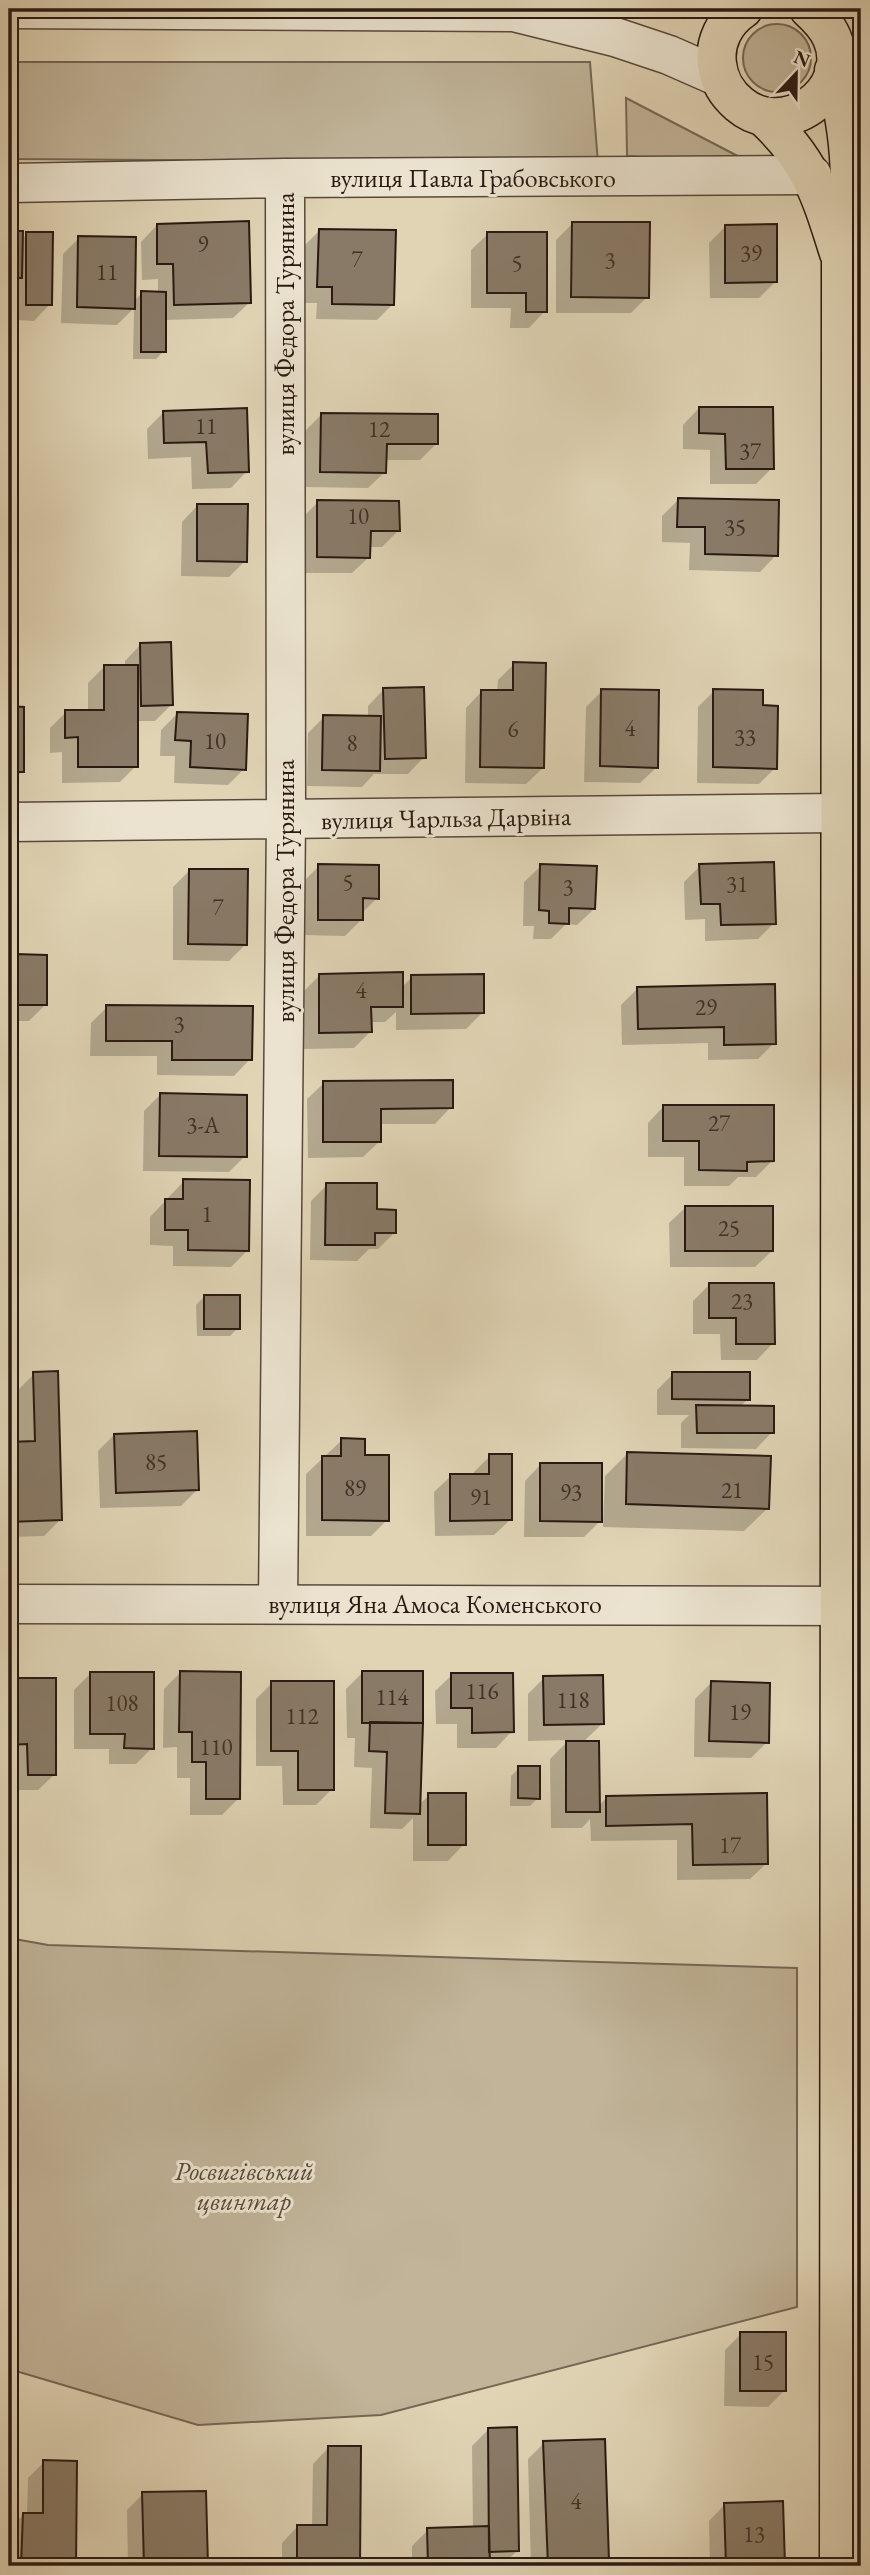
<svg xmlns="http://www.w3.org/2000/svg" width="870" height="2575" font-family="'EB Garamond',serif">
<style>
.green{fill:#c1b499;stroke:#766656;stroke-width:2}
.shadow{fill:#0003}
.building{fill:#897a67;stroke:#2a1912;stroke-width:2}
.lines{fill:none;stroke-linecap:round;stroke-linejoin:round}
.minor-casing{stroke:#58483b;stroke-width:41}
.major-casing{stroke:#2a1912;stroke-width:41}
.minor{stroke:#ebe3cf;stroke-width:38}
.major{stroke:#e0d4b5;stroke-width:38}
.labels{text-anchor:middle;stroke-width:6;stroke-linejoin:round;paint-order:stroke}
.number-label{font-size:23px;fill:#423127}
.street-label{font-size:26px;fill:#2a1912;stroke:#ebe3cf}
.park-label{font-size:26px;font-style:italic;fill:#57483a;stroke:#ebe3cf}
</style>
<rect width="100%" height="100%" fill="#e0d4b5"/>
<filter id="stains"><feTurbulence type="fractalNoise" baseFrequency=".00286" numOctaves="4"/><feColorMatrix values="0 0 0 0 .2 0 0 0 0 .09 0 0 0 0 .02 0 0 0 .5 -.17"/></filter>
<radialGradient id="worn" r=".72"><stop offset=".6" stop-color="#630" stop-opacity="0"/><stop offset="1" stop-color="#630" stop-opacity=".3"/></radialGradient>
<!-- green -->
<path class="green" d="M743 58a34 34 0 1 1 68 0a34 34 0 1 1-68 0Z
M 9,62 L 590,62 L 598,163 L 9,159 Z
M 626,98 L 755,165 L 627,156 Z
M 9,1938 L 48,1945 L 797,1968 L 797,2307 L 381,2415 L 198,2425 L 9,2369 Z"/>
<!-- shadow -->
<path class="shadow" d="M 572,224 L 647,297 L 631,313 L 556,313 L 556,240 Z
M 157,225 L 250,302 L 233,318 L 164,320 L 164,351 L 156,359 L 133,359 L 134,308 L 117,325 L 61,323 L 63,254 L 79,238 L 133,302 L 142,293 L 158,293 L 158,279 L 142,280 L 141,242 Z
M 725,227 L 776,281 L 759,298 L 710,298 L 709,243 Z
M 320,230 L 393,304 L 377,320 L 316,319 L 317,303 L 302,303 L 303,247 Z
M 21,232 L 21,240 L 27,234 L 50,304 L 34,321 L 15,320 L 15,390 L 9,396 L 9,233 Z
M 488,234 L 545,311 L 529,328 L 510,328 L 511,308 L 471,308 L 471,250 Z
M 699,408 L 772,468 L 756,484 L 710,484 L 710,450 L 683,449 L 683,425 Z
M 246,410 L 247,471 L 231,488 L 192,489 L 191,457 L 148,459 L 147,429 L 163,413 Z
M 321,415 L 436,444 L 420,460 L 385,460 L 385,472 L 368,488 L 305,487 L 305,431 Z
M 678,500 L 776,555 L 760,572 L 689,570 L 690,543 L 662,542 L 662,516 Z
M 318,502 L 398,531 L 382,547 L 369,547 L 369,557 L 352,573 L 301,573 L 302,518 Z
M 198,505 L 245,561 L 229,577 L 181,576 L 182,522 Z
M 141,644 L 171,705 L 155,721 L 136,721 L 136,766 L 120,782 L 62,783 L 62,752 L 50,753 L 50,728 L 66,712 L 88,712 L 88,683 L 104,667 L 125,667 L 125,661 Z
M 514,664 L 543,768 L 526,784 L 465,783 L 466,708 L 482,691 L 497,692 L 498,680 Z
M 384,689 L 424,757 L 408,774 L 374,774 L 362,787 L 307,786 L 308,733 L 324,717 L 368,718 L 368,706 Z
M 602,691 L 657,767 L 640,783 L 584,782 L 586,707 Z
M 714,691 L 761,707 L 775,768 L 759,784 L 697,783 L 698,707 Z
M 9,708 L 22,708 L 22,771 L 9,784 Z
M 177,714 L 244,769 L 228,785 L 174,783 L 175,756 L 160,756 L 161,730 Z
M 9,861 L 15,861 L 15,949 L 9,956 Z
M 319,866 L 377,898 L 362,913 L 362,919 L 345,936 L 302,935 L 303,882 Z
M 541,866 L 594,909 L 577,925 L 566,924 L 551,939 L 533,939 L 534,926 L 523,926 L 524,882 Z
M 700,866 L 774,923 L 758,939 L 705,941 L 705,919 L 685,920 L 684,882 Z
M 189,871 L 246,944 L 229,961 L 173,960 L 173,887 Z
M 16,956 L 45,1005 L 29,1021 L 9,1021 L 9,964 Z
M 319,976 L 401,988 L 412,977 L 482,1013 L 466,1029 L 396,1030 L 396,1012 L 385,1022 L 370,1022 L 370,1032 L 354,1048 L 304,1049 L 303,992 Z
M 638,988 L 774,1043 L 758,1059 L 708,1060 L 708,1043 L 622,1045 L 621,1005 Z
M 107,1007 L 250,1059 L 234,1076 L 157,1075 L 157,1056 L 90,1056 L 91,1023 Z
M 324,1083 L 451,1107 L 435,1124 L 379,1124 L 380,1141 L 363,1157 L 308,1158 L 307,1099 Z
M 160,1095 L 245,1156 L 229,1172 L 143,1171 L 144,1111 Z
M 664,1106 L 772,1161 L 756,1177 L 738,1177 L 729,1186 L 684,1186 L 684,1157 L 648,1157 L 648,1123 Z
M 184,1181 L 247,1251 L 231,1267 L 173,1266 L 173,1246 L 150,1245 L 150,1217 Z
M 327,1185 L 375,1211 L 394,1233 L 378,1249 L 369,1249 L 357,1261 L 310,1260 L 311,1201 Z
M 686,1207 L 772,1251 L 755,1267 L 670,1267 L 669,1223 Z
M 709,1285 L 773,1343 L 757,1360 L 721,1360 L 720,1334 L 693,1334 L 693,1301 Z
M 204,1297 L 238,1328 L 230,1336 L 197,1336 L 196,1305 Z
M 34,1374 L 61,1519 L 44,1536 L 9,1537 L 9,1443 L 19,1443 L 18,1390 Z
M 673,1374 L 748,1399 L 740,1407 L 772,1432 L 756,1449 L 681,1448 L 681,1423 L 689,1415 L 657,1415 L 657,1390 Z
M 114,1435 L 197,1490 L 181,1506 L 100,1508 L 98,1451 Z
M 342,1440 L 363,1457 L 387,1520 L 371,1536 L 306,1536 L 306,1474 Z
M 628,1453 L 768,1508 L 744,1531 L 603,1527 L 605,1476 Z
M 490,1456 L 511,1519 L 494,1535 L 435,1536 L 434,1492 L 451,1476 L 474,1476 L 474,1472 Z
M 541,1464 L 600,1521 L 584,1537 L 524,1537 L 525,1481 Z
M 363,1672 L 418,1806 L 429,1795 L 464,1844 L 448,1861 L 413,1861 L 413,1818 L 402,1829 L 370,1828 L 372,1768 L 354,1767 L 355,1738 L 347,1738 L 346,1689 Z
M 91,1673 L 152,1748 L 136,1764 L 109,1764 L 109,1749 L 74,1749 L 74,1690 Z
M 180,1673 L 238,1799 L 222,1815 L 190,1815 L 190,1778 L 177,1778 L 177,1747 L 163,1748 L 164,1689 Z
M 452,1675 L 512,1731 L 496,1748 L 457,1748 L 457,1724 L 436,1724 L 435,1691 Z
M 544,1678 L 602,1724 L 582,1743 L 598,1807 L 606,1798 L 765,1795 L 767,1863 L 750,1879 L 677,1880 L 677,1840 L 591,1841 L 590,1819 L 582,1828 L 551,1828 L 550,1759 L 569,1740 L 528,1741 L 528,1694 Z
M 9,1680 L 54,1680 L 55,1774 L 38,1790 L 12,1790 L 12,1760 L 9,1760 Z
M 272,1683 L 332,1789 L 316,1805 L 283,1805 L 282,1766 L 256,1766 L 256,1699 Z
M 711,1683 L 767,1742 L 751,1758 L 694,1757 L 695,1699 Z
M 519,1768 L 538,1798 L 530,1806 L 510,1806 L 511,1776 Z
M 741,2334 L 784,2391 L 768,2407 L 724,2406 L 725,2350 Z
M 488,2430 L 517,2551 L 501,2566 L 412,2566 L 412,2546 L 428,2530 L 473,2529 L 472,2446 Z
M 544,2443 L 607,2563 L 632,2562 L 632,2566 L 531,2566 L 528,2459 Z
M 329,2447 L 360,2448 L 359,2566 L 282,2566 L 282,2543 L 298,2526 L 312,2527 L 313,2464 Z
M 44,2462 L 75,2463 L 74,2566 L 9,2566 L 9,2529 L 23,2515 L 27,2515 L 28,2478 Z
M 204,2492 L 206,2566 L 128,2566 L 127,2510 L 143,2494 Z
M 782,2503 L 783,2566 L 710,2566 L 709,2521 L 725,2504 Z"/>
<!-- building -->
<path class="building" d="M 249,221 L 251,303 L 174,305 L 173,264 L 157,264 L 157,224 Z
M 572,222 L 650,222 L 649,298 L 571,297 Z
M 777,224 L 777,282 L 725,283 L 725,225 Z
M 319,229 L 396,230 L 394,305 L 332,304 L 332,287 L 317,287 Z
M 9,231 L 23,231 L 22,278 L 9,278 Z
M 26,232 L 53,232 L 52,305 L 26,305 Z
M 487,232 L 547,232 L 547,312 L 526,312 L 526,293 L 487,293 Z
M 78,236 L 136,237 L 135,309 L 77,307 Z
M 141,291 L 166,292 L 166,352 L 141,352 Z
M 9,298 L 16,298 L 17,390 L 9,390 Z
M 699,407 L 773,407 L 774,469 L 726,469 L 725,434 L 699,433 Z
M 247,408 L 249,472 L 208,473 L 206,442 L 164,443 L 163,411 Z
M 321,413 L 438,414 L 438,444 L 387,444 L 386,473 L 320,472 Z
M 678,498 L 779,500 L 778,556 L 705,554 L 705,527 L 677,527 Z
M 317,500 L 399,501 L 400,531 L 371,531 L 370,558 L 317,557 Z
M 197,504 L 248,504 L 247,562 L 197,561 Z
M 171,642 L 173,705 L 141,706 L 140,643 Z
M 513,662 L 546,663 L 544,768 L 480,767 L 481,690 L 513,690 Z
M 104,665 L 138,665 L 138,767 L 78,767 L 78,737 L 65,738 L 65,710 L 104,710 Z
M 424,687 L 426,758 L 385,759 L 383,688 Z
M 601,689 L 659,690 L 658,768 L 600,766 Z
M 713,689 L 763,690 L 763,705 L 778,706 L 777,769 L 713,767 Z
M 9,706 L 24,707 L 24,772 L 9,772 Z
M 177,712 L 248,714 L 246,770 L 190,767 L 191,741 L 175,740 Z
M 323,715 L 381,716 L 380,771 L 322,770 Z
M 9,859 L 17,859 L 17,950 L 9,950 Z
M 774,862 L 776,924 L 721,925 L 720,904 L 701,904 L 699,864 Z
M 318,864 L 379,865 L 379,899 L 363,898 L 363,920 L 318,920 Z
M 540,864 L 597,866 L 595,909 L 569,908 L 569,924 L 549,923 L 549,911 L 539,910 Z
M 189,869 L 248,869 L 247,945 L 188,944 Z
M 15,954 L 47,955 L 47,1005 L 9,1005 L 9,973 L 15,973 Z
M 403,972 L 403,1007 L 371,1007 L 372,1032 L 319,1033 L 319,974 Z
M 484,974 L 484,1013 L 411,1014 L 411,975 Z
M 775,984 L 776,1044 L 724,1045 L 724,1027 L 638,1029 L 637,987 Z
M 106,1005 L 253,1006 L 252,1060 L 172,1060 L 172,1041 L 106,1041 Z
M 453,1080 L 453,1108 L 381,1109 L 381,1142 L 323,1142 L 323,1081 Z
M 160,1093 L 247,1095 L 247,1157 L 159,1156 Z
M 663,1105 L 774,1105 L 774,1161 L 747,1162 L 747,1171 L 699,1170 L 699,1141 L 663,1141 Z
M 183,1179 L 250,1180 L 249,1251 L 188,1250 L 188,1230 L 165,1230 L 165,1199 L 183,1199 Z
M 326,1183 L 377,1183 L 377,1209 L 396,1210 L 396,1233 L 375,1233 L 375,1245 L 325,1245 Z
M 685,1206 L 773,1206 L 773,1251 L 685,1251 Z
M 709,1283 L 774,1283 L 775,1344 L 736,1344 L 736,1318 L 709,1318 Z
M 204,1295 L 240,1295 L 240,1329 L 204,1329 Z
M 58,1371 L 62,1520 L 9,1522 L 9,1442 L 35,1441 L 33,1372 Z
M 672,1372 L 750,1372 L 750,1400 L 672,1399 Z
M 696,1405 L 774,1406 L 774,1433 L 697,1433 Z
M 197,1431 L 199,1490 L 116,1493 L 114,1434 Z
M 341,1438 L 365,1439 L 365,1455 L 389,1455 L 389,1521 L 322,1520 L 322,1456 L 341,1456 Z
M 627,1452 L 771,1456 L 769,1509 L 626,1504 Z
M 489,1454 L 512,1454 L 512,1520 L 450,1521 L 450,1474 L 489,1474 Z
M 540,1463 L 602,1463 L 602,1522 L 540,1521 Z
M 180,1671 L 241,1672 L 240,1799 L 206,1799 L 206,1762 L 192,1762 L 192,1732 L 179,1732 Z
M 362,1671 L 423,1671 L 423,1723 L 362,1723 Z
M 90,1672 L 154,1672 L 154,1749 L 124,1748 L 125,1734 L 90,1734 Z
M 451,1673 L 513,1673 L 514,1732 L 472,1733 L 472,1708 L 451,1708 Z
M 603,1675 L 604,1724 L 544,1725 L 543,1676 Z
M 9,1678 L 56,1678 L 56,1775 L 28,1775 L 27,1744 L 9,1745 Z
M 271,1681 L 334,1681 L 334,1790 L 298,1790 L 298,1751 L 271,1751 Z
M 711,1681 L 770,1683 L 769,1743 L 709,1741 Z
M 370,1722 L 423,1723 L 420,1814 L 385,1813 L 387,1752 L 369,1751 Z
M 566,1741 L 599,1741 L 600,1812 L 566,1812 Z
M 518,1766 L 540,1766 L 540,1799 L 518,1798 Z
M 428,1793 L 466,1793 L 466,1845 L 428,1845 Z
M 767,1793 L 768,1864 L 693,1865 L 692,1824 L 606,1826 L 606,1796 Z
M 740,2332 L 786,2332 L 786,2391 L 740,2391 Z
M 517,2427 L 519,2551 L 489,2552 L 488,2428 Z
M 605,2439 L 609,2561 L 633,2560 L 634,2566 L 548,2566 L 543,2441 Z
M 328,2446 L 361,2446 L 360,2566 L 297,2566 L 297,2525 L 327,2525 Z
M 43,2460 L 77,2461 L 76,2566 L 21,2566 L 23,2513 L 43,2513 Z
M 206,2491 L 208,2566 L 144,2566 L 142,2492 Z
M 783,2501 L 785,2566 L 726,2566 L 724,2503 Z
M 489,2526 L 490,2566 L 428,2566 L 427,2528 Z"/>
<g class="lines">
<!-- minor casing -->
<g class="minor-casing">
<path id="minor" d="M 9,9 L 514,12 L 541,9
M 514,12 L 615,37 L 669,55 L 719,77
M 9,183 L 285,178 L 812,175
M 9,822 L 841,813
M 278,1603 L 286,820 L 285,178
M 9,1604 L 861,1606"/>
</g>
<!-- major casing -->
<g class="major-casing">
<path id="major" d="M 743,9 C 725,21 714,42 717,64 C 719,81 726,93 739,104 C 783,142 855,92 832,38 C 827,26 819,18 809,9
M 834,70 C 852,139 855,192 841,262 L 839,2566
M 764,117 C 811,161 820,193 839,253"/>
</g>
<!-- minor -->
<use href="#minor" class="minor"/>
<!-- major -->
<use href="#major" class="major"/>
</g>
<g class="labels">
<!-- number labels -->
<g class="number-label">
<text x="203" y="252">9</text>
<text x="751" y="261">39</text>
<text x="357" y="267">7</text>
<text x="610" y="268">3</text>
<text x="517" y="271">5</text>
<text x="107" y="280">11</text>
<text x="206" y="434">11</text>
<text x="379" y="437">12</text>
<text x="750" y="459">37</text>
<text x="358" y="524">10</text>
<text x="735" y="535">35</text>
<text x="630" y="736">4</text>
<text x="513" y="737">6</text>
<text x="745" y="745">33</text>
<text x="215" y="749">10</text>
<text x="352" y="751">8</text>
<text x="348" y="890">5</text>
<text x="737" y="892">31</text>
<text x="568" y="895">3</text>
<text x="218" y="915">7</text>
<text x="361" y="998">4</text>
<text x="706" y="1015">29</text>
<text x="179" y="1032">3</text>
<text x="719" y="1131">27</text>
<text x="203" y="1133">3-А</text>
<text x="207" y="1222">1</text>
<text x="729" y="1236">25</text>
<text x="742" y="1309">23</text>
<text x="156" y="1470">85</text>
<text x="355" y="1496">89</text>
<text x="732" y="1498">21</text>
<text x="571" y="1500">93</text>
<text x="481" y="1505">91</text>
<text x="482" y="1699">116</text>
<text x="392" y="1705">114</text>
<text x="573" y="1708">118</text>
<text x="122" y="1711">108</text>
<text x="740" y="1720">19</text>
<text x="302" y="1724">112</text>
<text x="216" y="1755">110</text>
<text x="730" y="1853">17</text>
<text x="763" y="2370">15</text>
<text x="576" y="2509">4</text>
<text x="754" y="2542">13</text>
</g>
<!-- street labels -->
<g class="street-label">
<text x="473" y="187">вулиця Павла Грабовського</text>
<text transform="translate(285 324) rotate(-90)" y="9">вулиця Федора Турянина</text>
<text transform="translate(446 818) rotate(-1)" y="9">вулиця Чарльза Дарвіна</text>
<text transform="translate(285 891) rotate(-90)" y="9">вулиця Федора Турянина</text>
<text x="435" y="1613">вулиця Яна Амоса Коменського</text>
</g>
<!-- park labels -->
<g class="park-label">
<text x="244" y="2180">Росвигівський<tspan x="244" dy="30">цвинтар</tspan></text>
</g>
</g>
<!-- margin -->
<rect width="870" height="2575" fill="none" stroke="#e0d4b5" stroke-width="35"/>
<rect x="10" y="10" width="849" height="2554" fill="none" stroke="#2a1912" stroke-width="3.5"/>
<rect x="18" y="18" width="835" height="2540" fill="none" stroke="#2a1912" stroke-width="2"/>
<!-- north arrow -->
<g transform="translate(796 74) rotate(22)" stroke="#ebe3cf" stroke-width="5" paint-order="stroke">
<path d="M0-5L12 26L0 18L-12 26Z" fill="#2a1912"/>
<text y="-10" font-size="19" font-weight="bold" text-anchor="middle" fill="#2a1912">N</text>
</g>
<rect width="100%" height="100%" filter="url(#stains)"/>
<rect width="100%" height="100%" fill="url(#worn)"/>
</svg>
